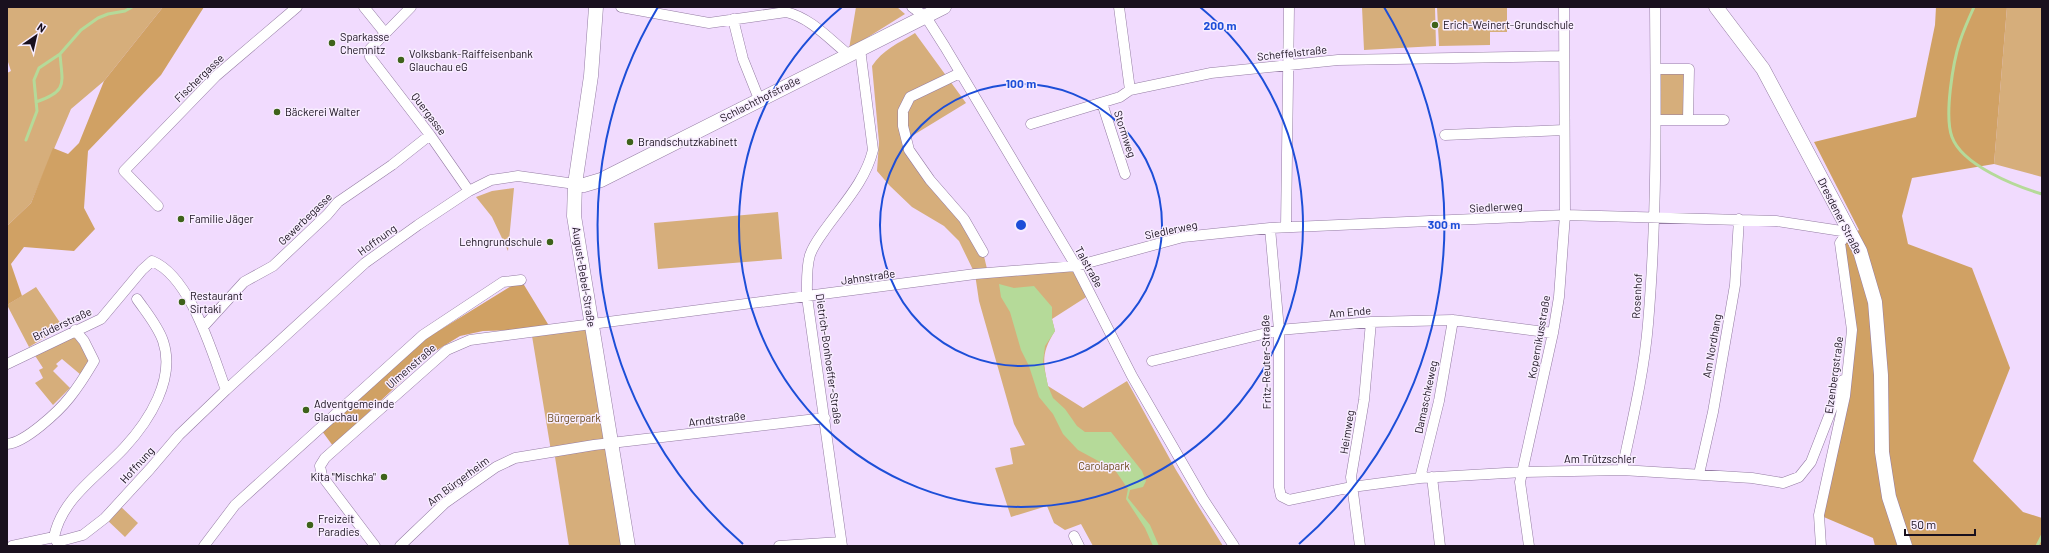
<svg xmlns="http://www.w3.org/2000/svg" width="2049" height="553" font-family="Barlow,sans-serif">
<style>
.green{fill:#d6ae7b}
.forest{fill:#d0a164}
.water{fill:#b5da99}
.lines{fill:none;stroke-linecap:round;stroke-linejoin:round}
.stream{stroke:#b5da99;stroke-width:3}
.street-casing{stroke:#947ca3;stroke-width:11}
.secondary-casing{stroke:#947ca3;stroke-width:15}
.street{stroke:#fff;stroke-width:10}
.secondary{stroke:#fff;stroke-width:14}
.ring{fill:none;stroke:#1d4ed8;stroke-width:2}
.poi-dot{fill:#3e621a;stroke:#f8edff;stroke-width:1.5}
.labels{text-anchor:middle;stroke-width:3;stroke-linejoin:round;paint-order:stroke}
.poi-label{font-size:11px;fill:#19101e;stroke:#f8edff;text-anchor:start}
.street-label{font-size:11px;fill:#19101e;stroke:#f8edff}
.park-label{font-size:11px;fill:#6c4b1d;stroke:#f8edff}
.centre{fill:#1d4ed8;stroke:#f8edff;stroke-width:2}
.ring-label{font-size:12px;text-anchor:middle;font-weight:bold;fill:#1d4ed8;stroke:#f8edff;stroke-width:3;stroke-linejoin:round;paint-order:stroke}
</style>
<rect width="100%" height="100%" fill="#f1dbfe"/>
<!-- green -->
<path class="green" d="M 7,7 L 163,7 L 104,81 L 71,109 L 31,203 L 7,226 L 7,73 L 11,71 L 7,59 Z
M 856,7 L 897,7 L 905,14 L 849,49 Z
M 1362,7 L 1435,7 L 1436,46 L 1364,50 Z
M 1437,7 L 1507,7 L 1507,32 L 1490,32 L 1490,45 L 1439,46 Z
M 2007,7 L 2042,7 L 2042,177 L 1994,164 Z
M 915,33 L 966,103 L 907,139 L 983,252 L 988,273 L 1076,266 L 1091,294 L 1052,319 L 1055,331 C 1041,353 1043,362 1048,386 L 1083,408 L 1127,381 L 1176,470 L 1223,546 L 1093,546 L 1081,524 L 1065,530 L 1054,523 L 1047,506 L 1011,517 L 995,468 L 1013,464 L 1010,448 L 1025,445 L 1014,424 L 979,301 L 975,274 L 959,241 L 944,226 L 912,207 L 890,186 L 877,171 L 879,142 L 872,66 C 882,50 899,43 915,33 Z
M 1659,73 L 1686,73 L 1686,117 L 1659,117 Z
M 514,188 L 508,251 L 492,217 L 476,197 L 492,191 Z
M 778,212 L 782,259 L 658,269 L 654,223 Z
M 36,287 L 63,327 L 29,347 L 7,305 Z
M 586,327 L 621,546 L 569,546 L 555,457 L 552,457 L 532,336 Z
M 73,335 L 90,359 L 81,375 L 62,359 L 56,364 L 58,366 L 53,371 L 70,388 L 53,405 L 35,383 L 43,378 L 39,370 L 43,368 L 34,354 Z
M 118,504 L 138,523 L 125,537 L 105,518 Z"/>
<!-- forest -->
<path class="forest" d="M 163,7 L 204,7 L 161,75 L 88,151 L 84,208 L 95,229 L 74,251 L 24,247 L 11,264 L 22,296 L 7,305 L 7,226 L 31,203 L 53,148 L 68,154 L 79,143 L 104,81 Z
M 1936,7 L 2007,7 L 1994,164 L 1912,178 L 1902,216 L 1908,244 L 1972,268 L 2010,368 L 1973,461 L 2023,512 L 2042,518 L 2042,546 L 1875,546 L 1873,538 L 1819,515 L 1852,330 L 1840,243 L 1859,230 L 1814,142 L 1916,117 L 1935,25 Z
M 521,280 L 551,329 L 483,331 L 460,336 L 429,355 L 333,446 L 322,431 L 427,338 Z"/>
<!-- water -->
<path class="water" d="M 999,284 L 1014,288 L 1034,286 L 1052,307 L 1052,319 L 1055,331 L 1045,346 L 1043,362 L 1048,386 L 1053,398 L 1065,409 L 1077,426 L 1085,432 L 1111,432 L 1142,471 L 1146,481 L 1143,487 L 1130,490 L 1128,498 L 1150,525 L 1159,546 L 1153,546 L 1145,528 L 1126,499 L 1128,489 L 1115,470 L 1078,450 L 1063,434 L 1053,414 L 1039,397 L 1029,366 L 1021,350 L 1010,312 L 1001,297 Z"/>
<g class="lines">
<!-- stream -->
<path class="stream" d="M 1974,7 C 1969,18 1964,29 1960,41 C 1953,62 1944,116 1952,137 C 1962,165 2015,186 2042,194
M 36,102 C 69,91 62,83 60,54
M 26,140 L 37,111 L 34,80 L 39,68 L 60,54 L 81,30 L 98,18 L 108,14 L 125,11 L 132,7
M 2037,546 L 2042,536"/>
<!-- street casing -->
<g class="street-casing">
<path id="street" d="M 364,7 L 385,33
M 411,7 L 370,49 L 370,57 L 430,135 L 469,191
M 621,7 L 709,23 L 786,12 C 811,18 829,39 849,55
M 912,7 L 926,17 L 945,47 L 1076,266 L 1132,376 L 1203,499 L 1234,546
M 1119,7 L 1130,90
M 733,19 L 743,59 L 759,99
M 1656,69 L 1689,69 L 1688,120
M 960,73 L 910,97 L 903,111 L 903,126 L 909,150 L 930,180 L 964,219 L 983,252
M 1102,103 L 1125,174
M 1656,120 L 1724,120
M 1031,124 L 1120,97 L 1130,90 L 1211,73 L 1338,60 L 1564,56
M 1445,135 L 1564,130
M 158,206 L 124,171 L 216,76 L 297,7
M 1286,227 L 1289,7
M 1270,228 L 1279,330 L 1279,487 L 1281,496 L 1289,500 L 1352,487 L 1420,478 L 1523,472 L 1622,470 L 1752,478 L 1783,483 L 1799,477 L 1811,462 L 1843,380
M 203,327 L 244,282 L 273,266 L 327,215 L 338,202 L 392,165 L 430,135
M 1152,361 L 1279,330 L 1371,322 L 1453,320 L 1553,333
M 7,364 L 101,319 L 142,270 L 152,261 C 191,277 212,353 226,390
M 7,444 C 25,443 59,411 70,397 C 78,387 85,376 91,366 L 94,361 L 84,341 L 75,330
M 1622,470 C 1632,422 1644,373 1648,324 C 1657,219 1656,112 1655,7
M 1699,474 L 1713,412 L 1735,285 L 1739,219
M 1432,477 L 1440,546
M 1420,478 L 1439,401 L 1453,320
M 1074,536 L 1079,546
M 54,537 C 62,498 98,476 124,448 C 149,421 176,379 163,341 C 158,326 146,312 137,299
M 57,542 L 83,535 L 105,518 L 150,469 L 179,435 L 226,390 L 365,263 L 418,225 L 469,191 L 491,180 L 518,176 L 575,184
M 12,546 L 54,537 L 57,542
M 204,546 L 235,505 L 423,335 L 503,282 L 521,280
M 375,546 L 322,476 L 320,466 L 325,458 L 447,350 L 470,340 L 975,274 L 1076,266 L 1183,237 L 1270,228 L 1565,215 L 1776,221 L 1848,232 L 1840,243 L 1852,330 L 1845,396 L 1819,515 L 1821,546
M 400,546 L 445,503 L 496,467 L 515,458 L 594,445 L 825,418
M 779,546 L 841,542
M 842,546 L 807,297 C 807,283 806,268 810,255 C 813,246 819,238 824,231 C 843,204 865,182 873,150 L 860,49
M 1360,546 L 1351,477 L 1364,400 L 1371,322
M 1529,546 L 1520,482 L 1553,333 L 1559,297 L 1565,215 L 1564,7"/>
</g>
<!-- secondary casing -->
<g class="secondary-casing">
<path id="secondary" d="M 596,7 L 591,76 L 575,184 L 574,216 L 628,546
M 1716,7 L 1763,69 L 1860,251 L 1875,302 L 1881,375 L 1882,452 L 1889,497 L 1905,546
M 575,184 L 584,185 L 601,180 L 944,7"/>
</g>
<!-- street -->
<use href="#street" class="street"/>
<!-- secondary -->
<use href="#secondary" class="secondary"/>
</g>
<!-- distance rings -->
<g class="ring">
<circle cx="1021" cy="225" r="141"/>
<path d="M1200 7A282 282 0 1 1 842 7"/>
<path d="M743 544A423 423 0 0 1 658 7M1384 7A423 423 0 0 1 1299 544"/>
</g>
<!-- markers -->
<g class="poi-dot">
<circle cx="1435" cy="25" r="4"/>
<circle cx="332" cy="43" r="4"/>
<circle cx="401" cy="60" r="4"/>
<circle cx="277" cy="112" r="4"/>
<circle cx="630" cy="142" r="4"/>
<circle cx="181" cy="219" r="4"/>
<circle cx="550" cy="242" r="4"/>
<circle cx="182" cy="302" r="4"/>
<circle cx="306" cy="410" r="4"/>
<circle cx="384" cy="477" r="4"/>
<circle cx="310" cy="525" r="4"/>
</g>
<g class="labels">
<!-- poi labels -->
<g class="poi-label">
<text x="1443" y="29">Erich-Weinert-Grundschule</text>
<text x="340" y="41">Sparkasse<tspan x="340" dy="13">Chemnitz</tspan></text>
<text x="409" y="58">Volksbank-Raiffeisenbank<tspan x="409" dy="13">Glauchau eG</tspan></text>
<text x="285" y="116">Bäckerei Walter</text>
<text x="638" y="146">Brandschutzkabinett</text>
<text x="189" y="223">Familie Jäger</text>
<text x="542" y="246" text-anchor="end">Lehngrundschule</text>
<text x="190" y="300">Restaurant<tspan x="190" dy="13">Sirtaki</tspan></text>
<text x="314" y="408">Adventgemeinde<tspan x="314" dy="13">Glauchau</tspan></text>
<text x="376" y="481" text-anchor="end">Kita "Mischka"</text>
<text x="318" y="523">Freizeit<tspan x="318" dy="13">Paradies</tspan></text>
</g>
<!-- street labels -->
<g class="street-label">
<text transform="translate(1292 53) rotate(-6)" y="4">Scheffelstraße</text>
<text transform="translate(199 78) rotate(-44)" y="4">Fischergasse</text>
<text transform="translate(760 99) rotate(-27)" y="4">Schlachthofstraße</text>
<text transform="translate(429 114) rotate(53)" y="4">Quergasse</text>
<text transform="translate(1125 134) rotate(72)" y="4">Stormweg</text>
<text transform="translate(1496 207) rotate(-3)" y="4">Siedlerweg</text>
<text transform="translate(1840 216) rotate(63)" y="4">Dresdener Straße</text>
<text transform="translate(305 219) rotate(-44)" y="4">Gewerbegasse</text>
<text transform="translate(1171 230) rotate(-12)" y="4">Siedlerweg</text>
<text transform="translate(377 240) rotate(-36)" y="4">Hoffnung</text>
<text transform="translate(1089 267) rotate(61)" y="4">Talstraße</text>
<text transform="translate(584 277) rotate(81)" y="4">August-Bebel-Straße</text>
<text transform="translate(868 277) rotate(-8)" y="4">Jahnstraße</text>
<text transform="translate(1637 296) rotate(-87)" y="4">Rosenhof</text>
<text transform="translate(1350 312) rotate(-5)" y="4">Am Ende</text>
<text transform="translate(62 324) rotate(-25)" y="4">Brüderstraße</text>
<text transform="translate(1539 337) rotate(-80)" y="4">Kopernikusstraße</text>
<text transform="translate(1712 346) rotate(-80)" y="4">Am Nordhang</text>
<text transform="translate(829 359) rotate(82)" y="4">Dietrich-Bonhoeffer-Straße</text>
<text transform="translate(1266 362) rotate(-91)" y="4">Fritz-Reuter-Straße</text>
<text transform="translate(411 366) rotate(-41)" y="4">Ulmenstraße</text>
<text transform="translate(1834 375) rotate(-82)" y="4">Elzenbergstraße</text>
<text transform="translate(1426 397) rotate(-78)" y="4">Damaschkeweg</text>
<text transform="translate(717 419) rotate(-7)" y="4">Arndtstraße</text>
<text transform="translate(1347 432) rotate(-81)" y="4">Heimweg</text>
<text x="1600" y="463">Am Trützschler</text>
<text transform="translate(137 465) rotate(-48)" y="4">Hoffnung</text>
<text transform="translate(458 481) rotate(-37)" y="4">Am Bürgerheim</text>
</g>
<!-- park labels -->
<g class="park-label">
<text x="574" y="422">Bürgerpark</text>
<text x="1104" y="470">Carolapark</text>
</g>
</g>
<circle cx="1021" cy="225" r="6" class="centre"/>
<g class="ring-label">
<text x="1220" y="30">200 m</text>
<text x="1021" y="88">100 m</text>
<text x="1444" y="229">300 m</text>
</g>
<!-- border -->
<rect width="2049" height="553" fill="none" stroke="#19101e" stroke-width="16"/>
<!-- north arrow -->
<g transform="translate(36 36) rotate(34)" stroke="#f8edff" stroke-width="3" paint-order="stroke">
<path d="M0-3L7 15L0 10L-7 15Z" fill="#19101e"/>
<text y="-6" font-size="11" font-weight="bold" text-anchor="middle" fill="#19101e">N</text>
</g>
<!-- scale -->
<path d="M1905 529v6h70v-6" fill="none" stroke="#19101e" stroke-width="2"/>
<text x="1911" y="529" font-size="12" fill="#19101e" stroke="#f8edff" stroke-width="3" paint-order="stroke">50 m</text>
</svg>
